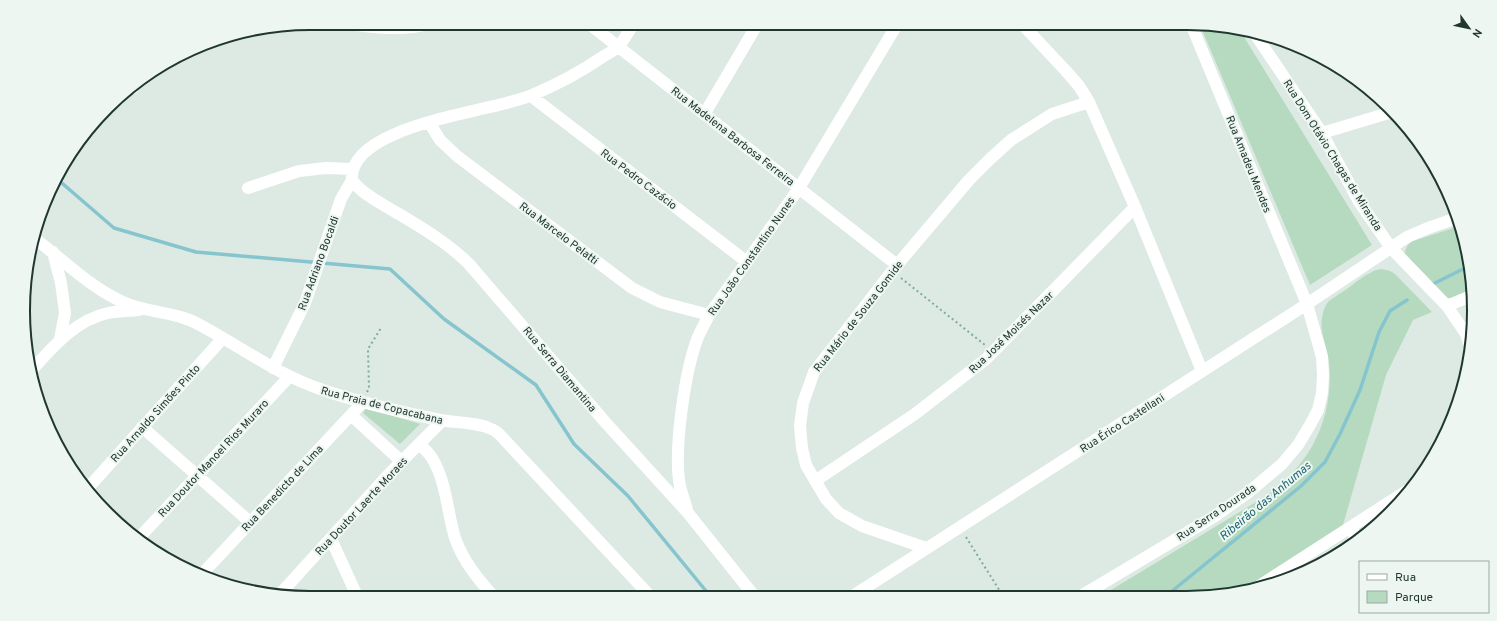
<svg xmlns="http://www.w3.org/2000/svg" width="1497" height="621" font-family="Overpass,sans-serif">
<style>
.green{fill:#b6dabf}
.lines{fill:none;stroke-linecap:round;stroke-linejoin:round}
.stream{stroke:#86c5cd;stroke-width:3.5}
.path{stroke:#7fac9c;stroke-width:2;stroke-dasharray:2 3;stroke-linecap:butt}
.minor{stroke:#fff;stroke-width:12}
.labels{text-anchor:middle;stroke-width:4;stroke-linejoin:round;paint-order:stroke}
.street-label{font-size:11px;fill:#203730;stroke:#edf6f1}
.water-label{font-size:12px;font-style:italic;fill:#1d6671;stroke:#edf6f1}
.rim{fill:none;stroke:#203730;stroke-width:2}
</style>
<rect width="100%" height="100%" fill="#dde9e3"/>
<!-- green -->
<path class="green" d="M 1200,25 L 1241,32 L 1372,245 L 1310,285 Z
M 1460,226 L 1464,236 L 1473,290 L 1454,298 L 1446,298 L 1405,254 C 1405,248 1408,244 1413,241 Z
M 1381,269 L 1390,271 L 1395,274 L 1432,312 L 1413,320 L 1386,375 L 1343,525 L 1242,591 L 1224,596 L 1101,596 L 1266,496 C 1311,464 1334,418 1329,363 C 1328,348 1319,332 1322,318 C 1323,312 1325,305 1329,301 C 1334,297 1341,293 1347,289 C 1355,283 1363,276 1372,272 C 1374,270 1378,270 1381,269 Z
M 366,408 L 420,424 L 400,444 L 363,413 Z"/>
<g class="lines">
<!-- stream -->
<path class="stream" d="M 56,178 L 114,228 L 196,252 L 390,269 L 444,319 L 536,385 L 574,444 L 628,496 L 711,597
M 1431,285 L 1469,266
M 1166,596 L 1301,486 L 1325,462 L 1340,434 L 1360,390 L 1379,332 L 1390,311 L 1407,300"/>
<!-- path -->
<path class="path" d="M 901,278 L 985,345
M 367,392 L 369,388 L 368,349 L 381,328
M 966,537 L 1003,596"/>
<!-- minor -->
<path class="minor" d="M 340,23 C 369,27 403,32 432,23
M 588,23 L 897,265
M 634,23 C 629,30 625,39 619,46 C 615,50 609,53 604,56 C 582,71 556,85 532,95 C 494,112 348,124 352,180 C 360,193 385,206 399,214 C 424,229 449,244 469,264 L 606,423 L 688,513 L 755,597
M 1021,23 L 1066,71 L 1079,86 L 1089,102 L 1135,207 L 1202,371
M 1255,34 L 1322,133 L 1358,200 L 1391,248 L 1447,306 L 1466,334 L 1471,349
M 131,87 L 133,88
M 531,96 L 747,262
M 705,113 L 758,23
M 429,122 L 440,140 L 457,156 L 632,288 L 660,302 L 709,315
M 1322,133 L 1392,112
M 248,188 L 299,171 L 326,168 L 352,169
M 34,238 C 64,260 90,288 125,303 C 149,313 177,312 200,325 C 241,347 278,375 323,390 C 361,403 401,412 440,420 C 456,423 477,422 491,429 C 495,430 498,433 501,436 L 651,597
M 53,252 L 61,283 L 65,313 L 60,339
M 1447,306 L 1473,295
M 1466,334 L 1472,323
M 273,368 L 305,303 L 341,199 L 352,180
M 30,372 C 52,348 75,320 108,313 C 118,311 129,311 139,310
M 351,415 L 401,461
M 142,427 L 250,522
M 420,444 C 424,449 429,453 432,458 C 447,483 447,512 455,538 C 463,561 478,579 494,597
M 815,481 L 915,414 L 986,359 L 1135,207
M 88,488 L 223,338
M 687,510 C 685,502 682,494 680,486 C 673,452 685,370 698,337 C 701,330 705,323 709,315 L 799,188 L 898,23
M 1352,527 L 1355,539
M 331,539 L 358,598
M 137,540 L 289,377
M 926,548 L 862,526 L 839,513 L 826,499 L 806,465 L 802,448 L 800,426 L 803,403 L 814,372 L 897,265 L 969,180 L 990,159 L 1011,140 L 1052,114 L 1089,102
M 202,574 L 363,402
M 1259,586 L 1408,490
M 281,593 L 388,475 L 442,421
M 1081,596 L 1215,516 L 1250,491 L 1282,464 L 1298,445 L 1310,425 L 1318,410 L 1322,393 L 1323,375 L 1322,357 L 1307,304 L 1191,24
M 851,597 L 1307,304 L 1407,237 L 1428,228 L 1457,218"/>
</g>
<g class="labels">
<!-- street labels -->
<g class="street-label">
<text transform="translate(733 136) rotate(38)" y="4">Rua Madelena Barbosa Ferreira</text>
<text transform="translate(1333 155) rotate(58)" y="4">Rua Dom Otávio Chagas de Miranda</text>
<text transform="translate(1249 164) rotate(68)" y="4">Rua Amadeu Mendes</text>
<text transform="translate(639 179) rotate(37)" y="4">Rua Pedro Cazácio</text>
<text transform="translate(559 233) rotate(37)" y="4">Rua Marcelo Pelatti</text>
<text transform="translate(751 256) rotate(-55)" y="4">Rua João Constantino Nunes</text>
<text transform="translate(318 263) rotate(-70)" y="4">Rua Adriano Bocaldi</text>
<text transform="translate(858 316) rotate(-52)" y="4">Rua Mário de Souza Gomide</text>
<text transform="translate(1011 332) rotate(-44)" y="4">Rua José Moisés Nazar</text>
<text transform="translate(560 369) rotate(50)" y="4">Rua Serra Diamantina</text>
<text transform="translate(382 405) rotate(14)" y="4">Rua Praia de Copacabana</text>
<text transform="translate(155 413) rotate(-48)" y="4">Rua Arnaldo Simões Pinto</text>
<text transform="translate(1122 423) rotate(-33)" y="4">Rua Érico Castellani</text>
<text transform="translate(213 458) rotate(-47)" y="4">Rua Doutor Manoel Rios Muraro</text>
<text transform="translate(282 488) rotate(-47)" y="4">Rua Benedicto de Lima</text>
<text transform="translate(361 506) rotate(-47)" y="4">Rua Doutor Laerte Moraes</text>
<text transform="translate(1216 512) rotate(-34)" y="4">Rua Serra Dourada</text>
</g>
<!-- water labels -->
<g class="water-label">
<text transform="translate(1265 501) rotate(-40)" y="4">Ribeirão das Anhumas</text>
</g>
</g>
<!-- crop -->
<path d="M0 0H1497V621H0ZM310 30H1187A280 280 0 0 1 1467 310V311A280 280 0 0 1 1187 591H310A280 280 0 0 1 30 311V310A280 280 0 0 1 310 30Z" fill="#edf6f1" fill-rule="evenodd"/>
<path class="rim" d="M310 30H1187A280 280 0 0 1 1467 310V311A280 280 0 0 1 1187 591H310A280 280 0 0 1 30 311V310A280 280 0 0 1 310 30Z"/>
<!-- legend -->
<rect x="1359" y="561" width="130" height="52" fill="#edf6f1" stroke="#9baaa4"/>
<rect x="1367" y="574" width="20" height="6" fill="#ffffff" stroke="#9baaa4"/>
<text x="1395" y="581" font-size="12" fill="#203730">Rua</text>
<rect x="1367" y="591" width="20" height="12" fill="#b6dabf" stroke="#9baaa4"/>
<text x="1395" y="601" font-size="12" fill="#203730">Parque</text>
<!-- north arrow -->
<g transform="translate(1469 28) rotate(123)" stroke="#edf6f1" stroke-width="3" paint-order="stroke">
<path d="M0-3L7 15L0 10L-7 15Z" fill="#203730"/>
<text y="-6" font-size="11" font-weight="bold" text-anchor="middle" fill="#203730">N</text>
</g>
</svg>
